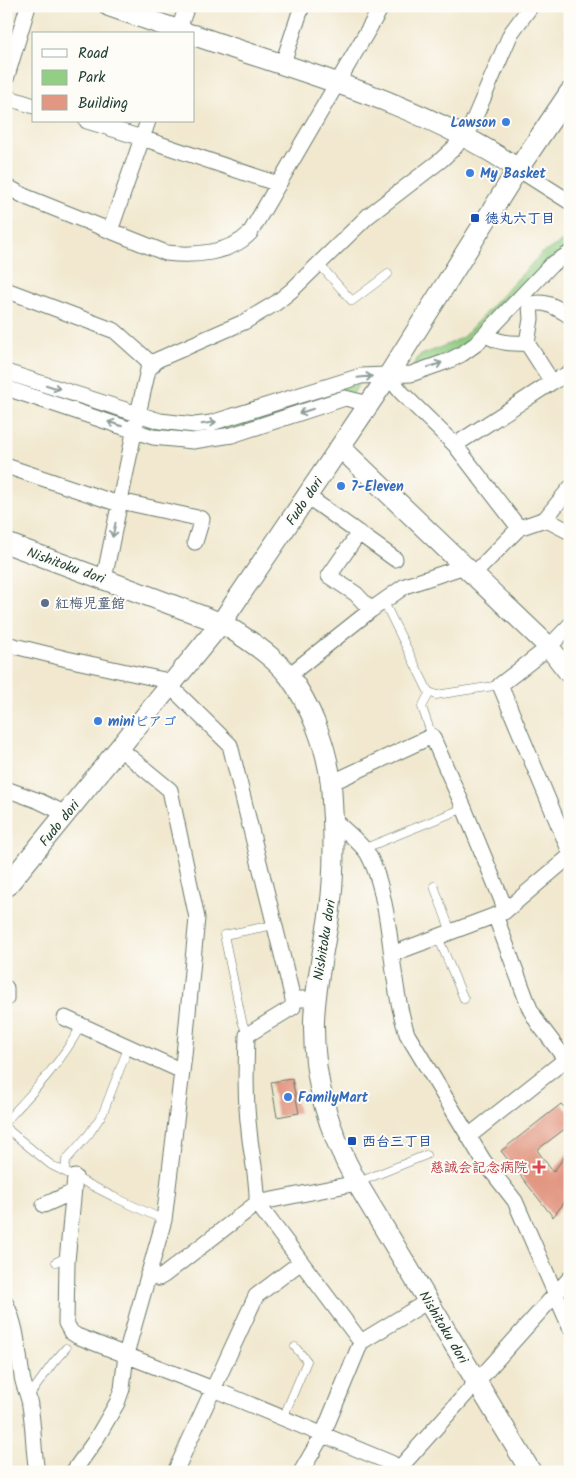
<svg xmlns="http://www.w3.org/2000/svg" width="576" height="1478" font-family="Kalam,'Klee One',sans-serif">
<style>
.green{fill:#92ce83;stroke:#58865c}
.building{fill:#e29782}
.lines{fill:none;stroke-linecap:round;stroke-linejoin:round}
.service-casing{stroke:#68796a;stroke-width:9}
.minor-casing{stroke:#68796a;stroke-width:17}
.tertiary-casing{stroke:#68796a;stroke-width:22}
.service{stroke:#fff;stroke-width:8}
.minor{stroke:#fff;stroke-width:15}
.tertiary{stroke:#fff;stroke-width:20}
.oneway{stroke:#8f9e9a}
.shop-dot{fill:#3f7fe0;stroke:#fdfcf7;stroke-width:2}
.transit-dot{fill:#1a4fb4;stroke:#fdfcf7;stroke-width:2}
.service-dot{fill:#5c6f8a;stroke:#fdfcf7;stroke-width:2}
.health-dot{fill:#e0444e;stroke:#fdfcf7;stroke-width:2}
.labels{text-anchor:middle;stroke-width:4;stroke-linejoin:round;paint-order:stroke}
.shop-label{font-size:14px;font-weight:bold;fill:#366cbe;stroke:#fdfcf7;text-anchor:start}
.transit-label{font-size:14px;font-weight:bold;fill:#164399;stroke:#fdfcf7;text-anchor:start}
.street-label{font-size:14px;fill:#1f3d34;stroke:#fdfcf7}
.service-label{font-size:14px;font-weight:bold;fill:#4e5e75;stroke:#fdfcf7;text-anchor:start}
.health-label{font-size:14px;font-weight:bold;fill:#be3a42;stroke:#fdfcf7;text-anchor:end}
</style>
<rect width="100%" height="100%" fill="#fdfcf7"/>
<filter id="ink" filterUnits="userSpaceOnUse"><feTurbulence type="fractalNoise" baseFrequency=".02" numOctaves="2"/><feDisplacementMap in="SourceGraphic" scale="10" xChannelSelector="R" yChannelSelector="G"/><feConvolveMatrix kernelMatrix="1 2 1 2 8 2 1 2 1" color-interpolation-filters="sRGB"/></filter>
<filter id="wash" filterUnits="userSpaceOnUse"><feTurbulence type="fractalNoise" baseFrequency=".0096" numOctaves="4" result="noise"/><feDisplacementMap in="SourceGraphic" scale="20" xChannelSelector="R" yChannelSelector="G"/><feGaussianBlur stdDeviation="1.12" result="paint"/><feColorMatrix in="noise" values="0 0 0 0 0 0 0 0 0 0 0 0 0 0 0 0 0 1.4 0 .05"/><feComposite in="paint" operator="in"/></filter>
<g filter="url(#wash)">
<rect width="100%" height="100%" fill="#f1e8cf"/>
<!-- green -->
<path class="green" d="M 570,237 L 570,250 L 476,340 L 411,370 L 419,356 L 449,344 L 463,337 L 541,254 Z
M 361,380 L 353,394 L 213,436 L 143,429 L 145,421 L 177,428 Z"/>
<g id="blocks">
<!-- building -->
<path class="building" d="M 292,1079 L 299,1113 L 277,1117 L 271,1082 Z
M 561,1104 L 570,1112 L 570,1125 L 537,1150 L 553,1172 L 570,1150 L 570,1195 L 553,1217 L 501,1151 Z"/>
</g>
</g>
<g filter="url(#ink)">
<use href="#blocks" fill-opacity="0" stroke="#68796a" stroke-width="1"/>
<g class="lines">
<!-- service casing -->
<g class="service-casing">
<path id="service" d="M 319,264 L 352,301 L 388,274
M 384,602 L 428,691 L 436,695 L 500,685
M 430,692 L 422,707 L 432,736
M 363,849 L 464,808
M 434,886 L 451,932
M 438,937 L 464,999
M 247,1035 L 242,1021 L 224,935 L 274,925
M 128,1048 L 103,1113 L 89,1134 L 66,1160 L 65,1172 L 114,1197 L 164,1220
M 6,1121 C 34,1091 62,1062 81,1025
M 6,1128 L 51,1165 L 65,1172
M 359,1182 L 426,1155
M 56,1262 L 68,1256
M 29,1396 L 53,1363 L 66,1348
M 283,1418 L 307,1361 L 295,1347"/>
</g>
<!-- minor casing -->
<g class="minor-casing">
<path id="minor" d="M 177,34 L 187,6
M 282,66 L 302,6
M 6,79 L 28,6
M 6,97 L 34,106
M 87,121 L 142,138 L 278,184
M 518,169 L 570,202
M 6,186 L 26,197 L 166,253 C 194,256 230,254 250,233 L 382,6
M 110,231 L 148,121
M 6,290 L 115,331 L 153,365
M 486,334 C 496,343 513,344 527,343 L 531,319 L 530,305 C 545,299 557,308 570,316
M 527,343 L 552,382
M 6,372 L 160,421 L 195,425 L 211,423 L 361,376 L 411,374 L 448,361 L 462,354 L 476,344 L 551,265 L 570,253
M 388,376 L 402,393 L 455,445 L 519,528
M 6,388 L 153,437 L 193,441 L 232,435 L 345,398 L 369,404
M 455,445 L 552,382 L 570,373
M 6,466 L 119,504
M 307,496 L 395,559
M 120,501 L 202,519 L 195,542
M 545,519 L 570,488
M 359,533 L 329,576 L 356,594 L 371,610
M 474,574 L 519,528 L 545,519 L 570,532
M 104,579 L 136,423 L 148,370 L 157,360 L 244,322 L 276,303 L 292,290 L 368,216 L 441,160 L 455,147 L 472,124 L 511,33 L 531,6
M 570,625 L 549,647 L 500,685 L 570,852
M 6,644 L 67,659 L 173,682
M 288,676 L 371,610 L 405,586 L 465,566
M 170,686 L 230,745 L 293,999 L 315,999
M 331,783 L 432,736 L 464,808 L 503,903 L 504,912
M 6,789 L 39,801 L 66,814
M 333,819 C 343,829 360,842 368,854 C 378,872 382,893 386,913 C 393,953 394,995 407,1034 L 483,1160 L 515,1201 L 570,1327
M 495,915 L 530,1009 L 538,1023 L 570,1065
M 392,954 L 504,912 L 570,856
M 6,988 L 6,999
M 293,999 L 293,1007 L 247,1035 C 246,1067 245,1098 249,1130 C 251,1155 258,1178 257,1203 L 361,1342
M 65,1018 L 182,1071
M 469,1136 L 570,1056
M 75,1177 L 67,1261 L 66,1323 L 71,1332 L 77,1336 L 213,1389 L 391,1463 L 404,1472
M 44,1205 L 73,1192
M 148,1274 L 159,1278 L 164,1275 L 257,1203 L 357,1183
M 6,1304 C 17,1326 18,1352 22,1376 C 23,1386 29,1395 30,1406 C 34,1428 33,1450 37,1472
M 73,1472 L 95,1441 L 117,1403 L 122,1389 L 126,1354 L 164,1220 L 184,1055 L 197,918 L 170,790 L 119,748
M 175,1472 L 256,1296 L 301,1262
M 301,1472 L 323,1434 L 361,1342 L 428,1301
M 396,1472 L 570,1278"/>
</g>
<!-- tertiary casing -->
<g class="tertiary-casing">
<path id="tertiary" d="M 109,6 L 189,34
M 194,35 C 303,73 422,103 518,169
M 340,447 L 549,647 L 570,674
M 6,543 L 221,623 C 243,636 273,655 289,676 C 311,706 327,747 331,784 C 332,796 332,807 333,818 C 334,848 334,879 330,909 C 325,946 315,983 314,1021 C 313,1082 328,1130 357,1183 L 531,1472
M 6,887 L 221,623 L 388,376 L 518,169 L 570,92"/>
</g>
<!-- service -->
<use href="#service" class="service"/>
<!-- minor -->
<use href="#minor" class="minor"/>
<!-- tertiary -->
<use href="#tertiary" class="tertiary"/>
</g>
<!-- one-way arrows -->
<defs><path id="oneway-shaft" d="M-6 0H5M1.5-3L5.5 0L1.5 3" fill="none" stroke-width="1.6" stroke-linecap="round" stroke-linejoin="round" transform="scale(1.25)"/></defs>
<g class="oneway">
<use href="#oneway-shaft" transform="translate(435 365) rotate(-19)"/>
<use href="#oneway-shaft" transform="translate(365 377) rotate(-6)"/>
<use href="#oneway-shaft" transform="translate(53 387) rotate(18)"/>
<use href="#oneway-shaft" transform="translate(306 411) rotate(162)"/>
<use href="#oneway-shaft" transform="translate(209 423) rotate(-9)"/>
<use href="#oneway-shaft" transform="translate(115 424) rotate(-162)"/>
<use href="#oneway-shaft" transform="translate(114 530) rotate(102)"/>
</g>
</g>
<!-- markers -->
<g class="shop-dot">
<circle cx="506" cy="122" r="5"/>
<circle cx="470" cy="173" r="5"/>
<circle cx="341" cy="486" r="5"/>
<circle cx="98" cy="721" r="5"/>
<circle cx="288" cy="1097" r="5"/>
</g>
<g class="transit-dot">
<rect x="470" y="213" width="10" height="10" rx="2.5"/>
<rect x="347" y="1136" width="10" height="10" rx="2.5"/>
</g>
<circle class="service-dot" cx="45" cy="603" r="5"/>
<path class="health-dot" d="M536.5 1159.5h5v5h5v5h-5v5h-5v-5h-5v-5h5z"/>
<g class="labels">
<!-- shop labels -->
<g class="shop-label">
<text x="496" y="127" text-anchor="end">Lawson</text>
<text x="480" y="178">My Basket</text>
<text x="351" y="491">7-Eleven</text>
<text x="108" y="726">miniピアゴ</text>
<text x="298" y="1102">FamilyMart</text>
</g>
<!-- transit labels -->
<g class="transit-label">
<text x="485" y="223">徳丸六丁目</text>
<text x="362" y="1146">西台三丁目</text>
</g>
<!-- street labels -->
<g class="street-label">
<text transform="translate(304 501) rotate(-56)" y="5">Fudo dori</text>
<text transform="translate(66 565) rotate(20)" y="5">Nishitoku dori</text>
<text transform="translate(59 823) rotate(-51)" y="5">Fudo dori</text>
<text transform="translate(324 940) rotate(-81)" y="5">Nishitoku dori</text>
<text transform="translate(444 1327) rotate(59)" y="5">Nishitoku dori</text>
</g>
<!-- service labels -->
<g class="service-label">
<text x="55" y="608">紅梅児童館</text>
</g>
<!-- health labels -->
<g class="health-label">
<text x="528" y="1172">慈誠会記念病院</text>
</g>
</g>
<!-- margin -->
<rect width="576" height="1478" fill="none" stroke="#fdfcf7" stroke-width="25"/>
<!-- legend -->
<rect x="32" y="32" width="162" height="90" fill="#fdfcf7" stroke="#a4b0a9"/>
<rect x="42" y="49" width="25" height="8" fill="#ffffff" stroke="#a4b0a9"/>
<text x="78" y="58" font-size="15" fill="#1f3d34">Road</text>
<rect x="42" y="70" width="25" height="15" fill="#92ce83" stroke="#a4b0a9"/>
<text x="78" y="82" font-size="15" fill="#1f3d34">Park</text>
<rect x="42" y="95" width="25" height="15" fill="#e29782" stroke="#a4b0a9"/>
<text x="78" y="108" font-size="15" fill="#1f3d34">Building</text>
</svg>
